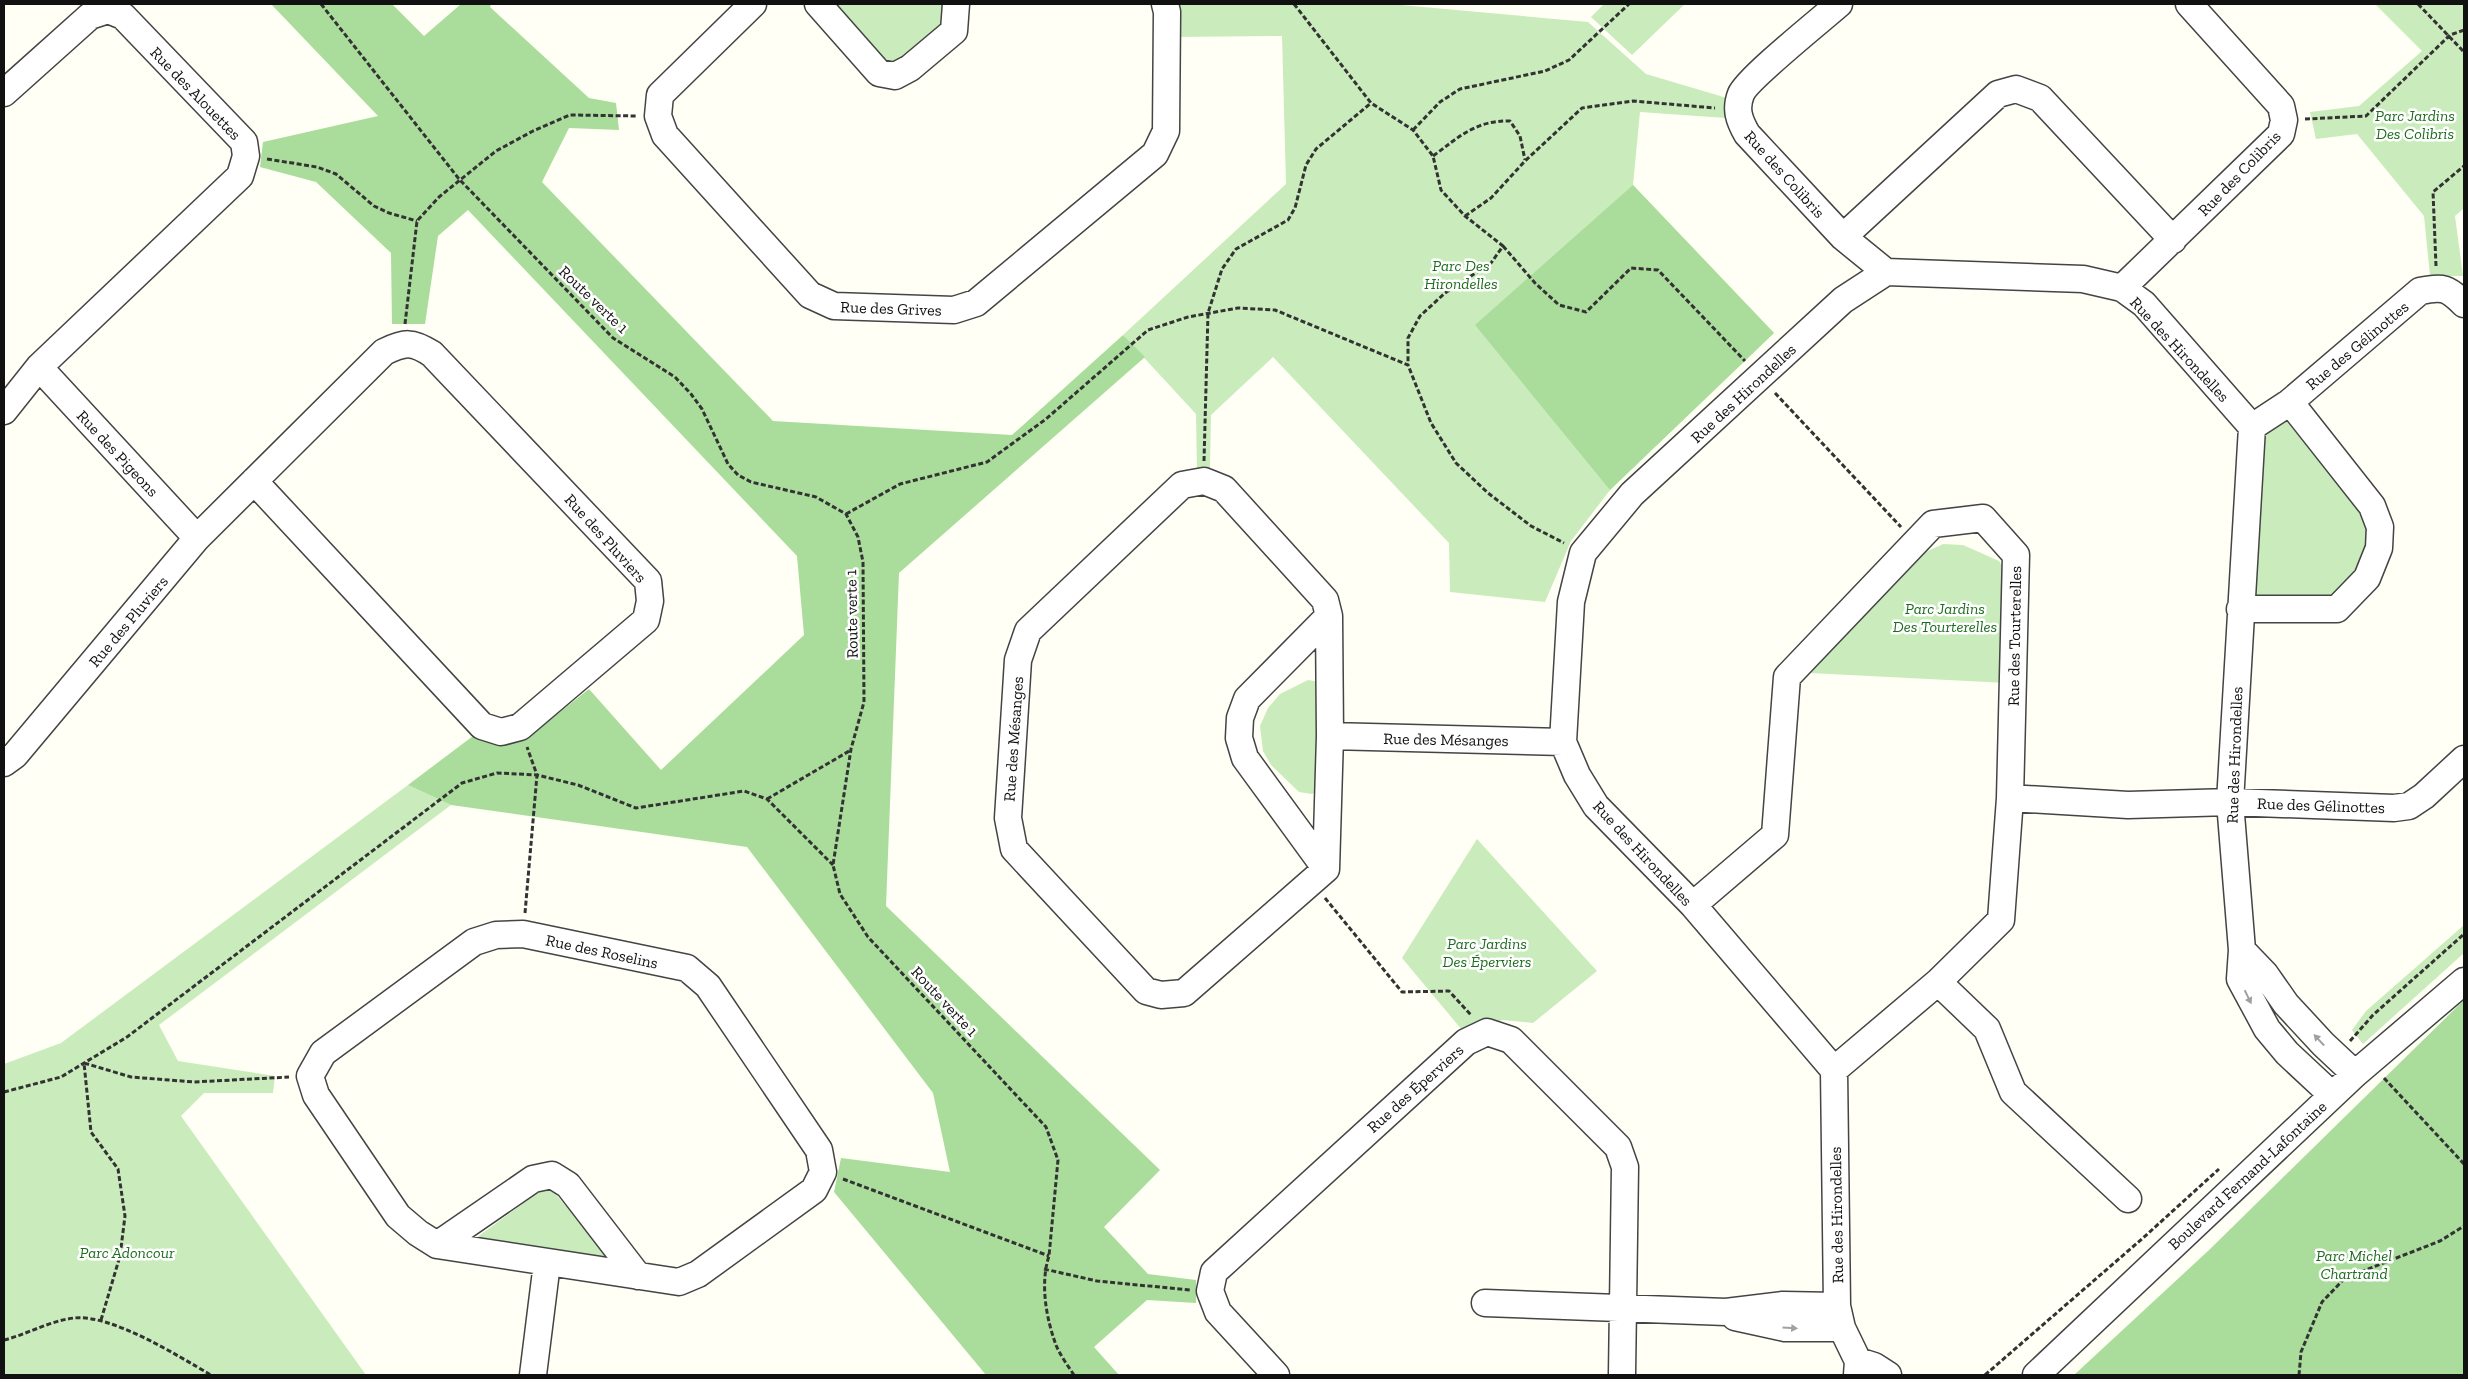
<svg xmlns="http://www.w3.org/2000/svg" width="2468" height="1379" font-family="'Zilla Slab',serif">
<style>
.green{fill:#caecbc}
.forest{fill:#aadd9b}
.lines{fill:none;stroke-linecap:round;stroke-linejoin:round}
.minor-casing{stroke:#444;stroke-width:29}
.path{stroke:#333;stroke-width:3;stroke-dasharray:5 2.5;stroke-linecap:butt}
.minor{stroke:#fff;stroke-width:26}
.oneway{fill:#a0a0a0}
.labels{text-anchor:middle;stroke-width:5;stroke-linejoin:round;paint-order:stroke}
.street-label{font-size:16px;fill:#111;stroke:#fff}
.park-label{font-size:16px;font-style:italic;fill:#1e6c1f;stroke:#fff}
</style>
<rect width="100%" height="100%" fill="#fffff5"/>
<!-- green -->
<path class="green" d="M 824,4 L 949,4 L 950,29 L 908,64 L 880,69 Z
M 1174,4 L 1390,4 L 1588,22 L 1646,74 L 1727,98 L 1726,118 L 1640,112 L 1633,185 L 1774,333 L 1610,490 L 1571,541 L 1545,602 L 1450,592 L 1449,543 L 1273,357 L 1211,415 L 1210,468 L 1197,470 L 1196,414 L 1123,335 L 1286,184 L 1282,36 L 1173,37 Z
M 1604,4 L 1685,4 L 1632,55 L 1591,17 Z
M 2375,4 L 2464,5 L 2464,208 L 2455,216 L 2463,276 L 2430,276 L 2424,216 L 2357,134 L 2316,139 L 2310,112 L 2359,106 L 2422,51 Z
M 2290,402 L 2380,527 L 2337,609 L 2240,609 L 2252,427 Z
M 1943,544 L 1963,545 L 1999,561 L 2008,576 L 2007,683 L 1810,673 L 1919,555 Z
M 1308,680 L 1321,682 L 1324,788 L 1312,794 L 1299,792 L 1271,765 L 1263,751 L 1260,726 L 1268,708 L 1280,694 Z
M 408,785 L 451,805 L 159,1025 L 178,1061 L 275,1076 L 273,1093 L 204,1093 L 181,1116 L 366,1375 L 4,1375 L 4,1064 L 61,1043 Z
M 1477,839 L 1597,971 L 1533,1023 L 1503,1020 L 1462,1030 L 1402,958 Z
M 2464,925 L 2464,953 L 2363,1044 L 2352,1030 L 2366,1011 Z
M 548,1185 L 610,1259 L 476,1238 Z"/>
<!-- forest -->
<path class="forest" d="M 271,4 L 392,4 L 424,36 L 461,4 L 491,4 L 490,7 L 589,98 L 616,103 L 619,130 L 569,128 L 542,182 L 773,421 L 1012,435 L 1123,335 L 1145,357 L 899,573 L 886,906 L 1160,1170 L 1104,1227 L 1148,1274 L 1196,1280 L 1196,1303 L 1147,1300 L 1094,1347 L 1119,1375 L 986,1375 L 834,1192 L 841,1158 L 950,1172 L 933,1093 L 747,847 L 451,805 L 408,785 L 473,736 L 527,738 L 589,689 L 661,770 L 804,635 L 797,556 L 468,210 L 438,236 L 425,324 L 392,324 L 391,253 L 316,182 L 260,167 L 263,142 L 378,116 Z
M 1633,185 L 1774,333 L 1610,490 L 1475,325 Z
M 2464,1000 L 2464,1375 L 2074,1375 L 2208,1251 Z"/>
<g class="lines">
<!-- minor casing -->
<g class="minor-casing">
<path id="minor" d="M 753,4 L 660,95 L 658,116 L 665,135 L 810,295 L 834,306 L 954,310 L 976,303 L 1155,154 L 1166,131 L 1167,12 L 1165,4
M 818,4 L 879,73 L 895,76 L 910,68 L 954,31 L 956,4
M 1839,4 C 1822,19 1747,79 1741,94 C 1735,109 1739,120 1747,134 L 1843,237 L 1886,272
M 4,93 L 90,16 L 108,10 L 123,16 L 244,142 L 246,156 L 240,176 L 39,367 L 4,411
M 1843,237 L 1998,94 L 2016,89 L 2040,98 L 2173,240
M 2122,288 L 2281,134 L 2284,120 L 2281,106 L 2189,4
M 39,367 L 197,538
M 2252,427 L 2290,402 L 2420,291 C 2443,286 2448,288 2464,304
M 1204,481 L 1224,489 L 1325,600 L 1329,616 L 1330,736 L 1326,869 L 1184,993 L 1161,995 L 1146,991 L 1014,849 L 1008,818 L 1018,660 L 1028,631 L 1182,485 Z
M 2240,609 L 2337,609 L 2367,578 L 2379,548 L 2380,527 L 2372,506 L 2290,402
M 1330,736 L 1563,742
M 4,763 L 15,755 L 197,538 L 384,352 C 405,342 412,341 432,354 L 648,581 L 650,601 L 646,620 L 520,727 L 501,732 L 482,726 L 254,481
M 2010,798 L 2128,805 L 2230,802 L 2394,808 L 2409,806 L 2424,796 L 2464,759
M 1326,869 L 1245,758 L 1239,738 L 1240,718 L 1247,699 L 1329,616
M 1693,905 L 1775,835 L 1787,677 L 1933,524 L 1983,518 L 2016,555 L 2010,798 L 2001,920 L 1938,982 L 1834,1070
M 523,934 L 687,968 L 708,986 L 819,1150 L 823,1172 L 814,1190 L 698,1274 L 679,1282 L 437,1245 L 418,1233 L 398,1216 L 316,1095 L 310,1076 L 323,1053 L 474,942 L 496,935 Z
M 2242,950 L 2265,974 L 2286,1004 L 2323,1044 L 2355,1074
M 1938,982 L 1987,1029 L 2013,1092 L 2128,1199
M 437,1245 L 533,1179 L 552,1175 L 568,1185 L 638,1276
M 1485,1303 L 1726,1312 L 1783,1305 L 1837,1306
M 1735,1317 L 1785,1328 L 1842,1328
M 1858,1361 L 1874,1366 L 1888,1375
M 533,1375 L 547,1263
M 1276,1375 L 1218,1312 L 1210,1291 L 1214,1272 L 1466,1042 L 1487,1032 L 1511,1040 L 1618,1147 L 1625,1167 L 1622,1375
M 1857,1375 L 1858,1361 L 1842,1328 L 1837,1306 L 1834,1070 L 1693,905 L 1596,806 L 1577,775 L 1563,742 L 1571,602 L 1583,553 L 1632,494 L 1843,300 L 1886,272 L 2083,279 L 2122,288 L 2144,304 L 2252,427 L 2230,802 L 2242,950 L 2240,979 L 2267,1029 L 2287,1053 L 2332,1095
M 2036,1375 L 2355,1074 L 2464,981"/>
</g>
<!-- path -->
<path class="path" d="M 321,4 L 459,179 L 613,338 L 675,377 L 691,394 L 702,409 L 728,464 L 738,475 L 751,482 L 816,497 L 846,514 L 858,537 L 863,562 L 864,702 L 851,749 L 833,865 L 840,894 L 868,937 L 1046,1127 L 1058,1160 L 1049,1256 C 1040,1283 1046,1318 1056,1345 C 1060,1355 1068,1366 1074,1375
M 1294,4 L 1371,103 L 1413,130 L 1433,156 L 1441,190 L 1465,216 L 1503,246 L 1491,263 L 1445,293 L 1420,316 L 1408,338 L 1408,365
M 2418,4 L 2464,52
M 2305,119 L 2366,116 L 2450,35 L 2464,30
M 1413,130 L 1440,102 L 1460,89 L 1545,71 L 1569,60 L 1629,4
M 1433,156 C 1459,137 1476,120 1510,121 L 1520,136 L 1525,160
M 267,159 L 317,167 L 336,174 L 374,206 L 389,213 L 417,221
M 1465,216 L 1491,198 L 1525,161 L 1582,108 L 1633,101 L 1715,108
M 1503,246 L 1535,283 L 1559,305 L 1586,312 L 1631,268 L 1658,270 L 1745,361
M 2436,266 L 2433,192 L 2464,166
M 405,324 L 417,221 L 439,197 L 496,151 L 533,131 L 570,115 L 638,116
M 1775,393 L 1901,527
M 1204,461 L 1208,313 L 1222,269 L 1236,249 L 1288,220 L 1295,208 L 1306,165 L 1316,149 L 1371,103
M 846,514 L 900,484 L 987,462 L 1046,419 L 1148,330 L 1188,317 L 1238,308 L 1275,310 L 1408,365 L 1431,423 L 1456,463 L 1488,493 L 1531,526 L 1564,543
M 767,799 L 851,750
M 1325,898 L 1402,992 L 1449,991 L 1471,1015
M 525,913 L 537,775 L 527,747
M 2350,1041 L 2373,1015 L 2464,934
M 2384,1078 L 2464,1164
M 4,1092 L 61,1077 L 127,1037 L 462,783 L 497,773 L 537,775 L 578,785 L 636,808 L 744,791 L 767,799 L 833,865
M 843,1179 L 1049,1256
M 1044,1269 L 1097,1281 L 1190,1290
M 101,1320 L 120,1256 L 125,1216 L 118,1169 L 91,1132 L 84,1063 L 131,1077 L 194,1082 L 289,1077
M 4,1340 C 28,1334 49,1321 74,1318 C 112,1314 178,1356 211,1375
M 1985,1375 L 2143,1238 L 2219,1169
M 2299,1375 L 2301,1352 L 2322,1302 L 2345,1278 L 2440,1241 L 2464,1226"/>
<!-- minor -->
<use href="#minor" class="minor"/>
</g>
<!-- one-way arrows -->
<defs><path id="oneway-solid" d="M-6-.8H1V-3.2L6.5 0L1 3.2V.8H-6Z" transform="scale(1.25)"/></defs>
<g class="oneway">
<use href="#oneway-solid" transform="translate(2248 997) rotate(64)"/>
<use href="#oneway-solid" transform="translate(2319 1040) rotate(-133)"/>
<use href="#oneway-solid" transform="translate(1790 1328) rotate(4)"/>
</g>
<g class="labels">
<!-- street labels -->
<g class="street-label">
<text transform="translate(196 93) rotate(46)" y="6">Rue des Alouettes</text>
<text transform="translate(2239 173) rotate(-46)" y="6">Rue des Colibris</text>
<text transform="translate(1785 174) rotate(48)" y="6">Rue des Colibris</text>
<text transform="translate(594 299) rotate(44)" y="6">Route verte 1</text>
<text transform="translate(891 308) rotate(2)" y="6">Rue des Grives</text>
<text transform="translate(2357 345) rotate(-40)" y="6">Rue des Gélinottes</text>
<text transform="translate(2180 349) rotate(47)" y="6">Rue des Hirondelles</text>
<text transform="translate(1743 393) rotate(-43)" y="6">Rue des Hirondelles</text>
<text transform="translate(118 453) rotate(47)" y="6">Rue des Pigeons</text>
<text transform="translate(606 538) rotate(48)" y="6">Rue des Pluviers</text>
<text transform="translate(851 614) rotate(-91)" y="6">Route verte 1</text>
<text transform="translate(128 621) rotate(-50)" y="6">Rue des Pluviers</text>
<text transform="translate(2014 636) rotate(-89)" y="6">Rue des Tourterelles</text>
<text transform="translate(1013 739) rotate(-86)" y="6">Rue des Mésanges</text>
<text transform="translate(1446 739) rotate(1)" y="6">Rue des Mésanges</text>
<text transform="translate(2234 755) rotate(-88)" y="6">Rue des Hirondelles</text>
<text transform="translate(2321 805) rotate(2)" y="6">Rue des Gélinottes</text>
<text transform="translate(1643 853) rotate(47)" y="6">Rue des Hirondelles</text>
<text transform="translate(602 951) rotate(12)" y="6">Rue des Roselins</text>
<text transform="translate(945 1001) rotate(47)" y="6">Route verte 1</text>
<text transform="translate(1415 1088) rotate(-42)" y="6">Rue des Éperviers</text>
<text transform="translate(2247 1175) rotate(-43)" y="6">Boulevard Fernand-Lafontaine</text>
<text transform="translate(1836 1215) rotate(-91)" y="6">Rue des Hirondelles</text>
</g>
<!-- park labels -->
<g class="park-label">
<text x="2415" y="121">Parc Jardins<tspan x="2415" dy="18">Des Colibris</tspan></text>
<text x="1461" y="271">Parc Des<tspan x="1461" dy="18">Hirondelles</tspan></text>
<text x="1945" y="614">Parc Jardins<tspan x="1945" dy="18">Des Tourterelles</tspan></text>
<text x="1487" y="949">Parc Jardins<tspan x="1487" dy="18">Des Éperviers</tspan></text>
<text x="127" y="1258">Parc Adoncour</text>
<text x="2354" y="1261">Parc Michel<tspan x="2354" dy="18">Chartrand</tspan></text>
</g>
</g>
<!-- border -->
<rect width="2468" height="1379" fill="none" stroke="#111111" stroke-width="10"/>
</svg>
